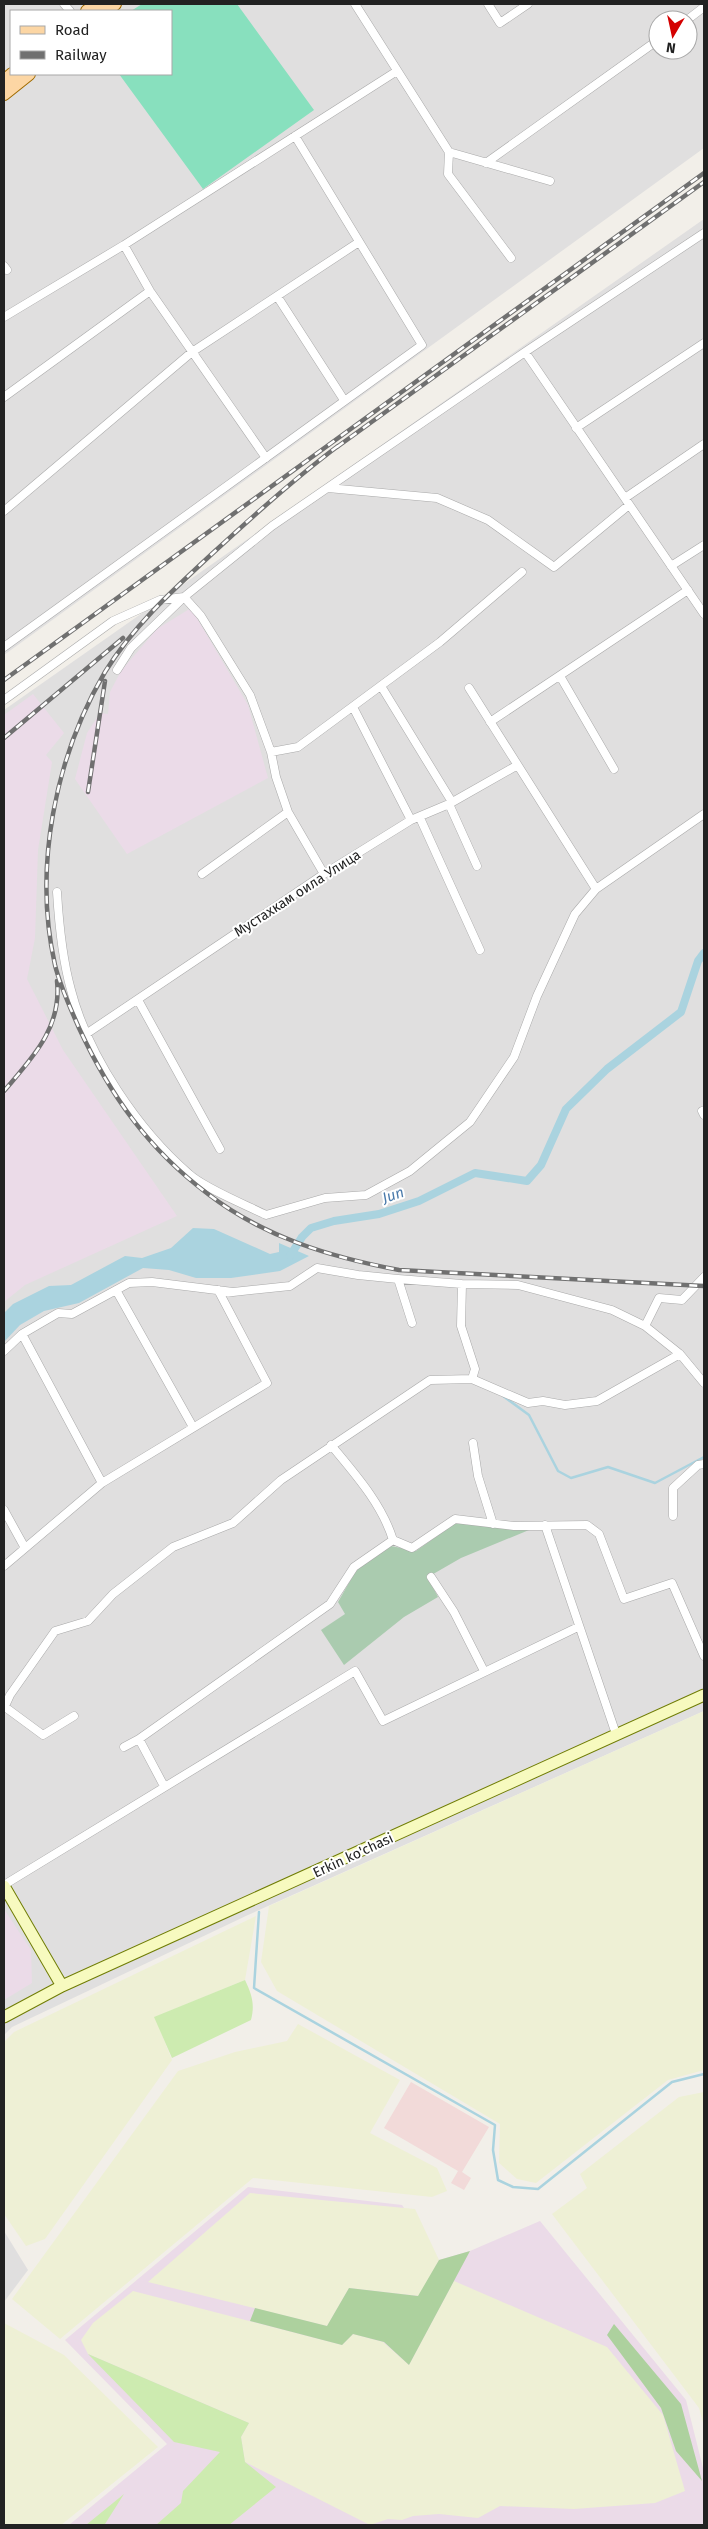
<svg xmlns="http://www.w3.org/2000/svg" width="708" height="2529" font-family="'Fira Sans',sans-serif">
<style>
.residential{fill:#e0dfdf;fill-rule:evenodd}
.commercial{fill:#f2dad9}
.industrial{fill:#ebdbe8}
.farmland{fill:#eef0d5}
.grass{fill:#cdebb0}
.forest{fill:#add19e}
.cemetery{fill:#aacbaf}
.pitch{fill:#88e0be}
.water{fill:#aad3df}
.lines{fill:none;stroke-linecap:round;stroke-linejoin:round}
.stream{stroke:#aad3df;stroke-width:2.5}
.canal{stroke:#aad3df;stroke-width:8}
.minor-casing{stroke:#a9a9a9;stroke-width:9}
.secondary-casing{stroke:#707d05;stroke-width:13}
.primary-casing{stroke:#a06b00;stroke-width:14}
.minor{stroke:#fff;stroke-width:8}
.secondary{stroke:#f7fabf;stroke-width:11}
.primary{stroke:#fcd6a4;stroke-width:12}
.rail-casing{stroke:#707070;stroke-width:4.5}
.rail{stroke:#fff;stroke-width:2.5;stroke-dasharray:8;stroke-linecap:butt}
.labels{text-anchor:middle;stroke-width:4;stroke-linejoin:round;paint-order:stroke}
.street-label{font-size:14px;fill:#222;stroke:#fff}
.water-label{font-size:15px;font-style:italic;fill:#4a7aab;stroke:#fff}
</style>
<rect width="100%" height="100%" fill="#f2efe9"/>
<!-- residential -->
<path class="residential" d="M 4,4 L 704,4 L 704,148 L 4,655 ZM 11,11 L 171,11 L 171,74 L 11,74 ZM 658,20 L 688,20 L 688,50 L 658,50 Z
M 704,219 L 704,1711 L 248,1915 L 12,2027 L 4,2035 L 4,710 Z
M 4,2231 L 28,2270 L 4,2302 Z"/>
<!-- commercial -->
<path class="commercial" d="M 411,2082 L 489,2127 L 462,2172 L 471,2178 L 464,2190 L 451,2183 L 458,2171 L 384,2128 Z"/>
<!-- industrial -->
<path class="industrial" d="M 191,608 L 248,705 L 268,778 L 127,854 L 75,779 L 87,733 L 100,713 L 108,714 L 110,692 L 121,671 L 157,629 Z
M 33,694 L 64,733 L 46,755 L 52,762 L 38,850 L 35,938 L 27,979 L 63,1050 L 177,1216 L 25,1285 L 4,1302 L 4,715 Z
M 4,1909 L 31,1950 L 32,1983 L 4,2000 Z
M 248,2187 L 402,2205 L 439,2260 L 470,2251 L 540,2221 L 686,2400 L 704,2472 L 704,2525 L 69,2525 L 167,2444 L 65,2340 Z"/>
<!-- farmland -->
<path class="farmland" d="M 704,1711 L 704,2070 L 668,2080 L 536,2183 L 517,2179 L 499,2163 L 500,2124 L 277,1991 L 261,1962 L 269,1906 Z
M 256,1916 L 245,1980 L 155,2017 L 172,2060 L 45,2239 L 26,2246 L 4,2214 L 4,2042 L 14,2032 Z
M 298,2024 L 400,2080 L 370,2133 L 437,2168 L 447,2191 L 432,2197 L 253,2178 L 60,2339 L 12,2299 L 178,2071 L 235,2052 L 287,2041 Z
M 704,2092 L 704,2426 L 699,2408 L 552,2214 L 587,2188 L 580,2174 L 679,2097 Z
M 250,2193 L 415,2209 L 439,2260 L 419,2296 L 349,2288 L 327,2326 L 148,2282 Z
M 454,2281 L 607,2347 L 663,2415 L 685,2491 L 655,2503 L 574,2509 L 500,2506 L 478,2518 L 439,2514 L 413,2516 L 402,2520 L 388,2519 L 370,2525 L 245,2462 L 241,2437 L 249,2423 L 88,2354 L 81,2340 L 93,2323 L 133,2291 L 342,2345 L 353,2334 L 383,2342 L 409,2365 Z
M 4,2323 L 64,2355 L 158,2447 L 61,2525 L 4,2525 Z"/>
<!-- grass -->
<path class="grass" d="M 245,1980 C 252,1995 255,2004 251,2020 L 172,2058 L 154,2017 Z
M 88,2354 L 249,2423 L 241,2437 L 245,2462 L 276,2487 L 229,2525 L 156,2525 L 181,2503 L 183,2491 L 220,2452 L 174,2442 Z
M 124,2494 L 105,2524 L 107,2525 L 86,2525 Z"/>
<!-- forest -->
<path class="forest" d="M 470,2251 L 409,2365 L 384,2342 L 353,2334 L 342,2345 L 250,2321 L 255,2308 L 327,2326 L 349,2288 L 418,2296 L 439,2260 Z
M 614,2324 L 681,2404 L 702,2481 L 676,2451 L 661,2408 L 607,2335 Z"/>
<!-- cemetery -->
<path class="cemetery" d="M 455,1523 L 529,1530 L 461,1558 L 428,1577 L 438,1597 L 404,1617 L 344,1665 L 321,1630 L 345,1614 L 338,1602 L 358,1567 L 391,1546 L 416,1551 Z"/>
<!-- pitch -->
<path class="pitch" d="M 142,4 L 237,4 L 314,110 L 203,189 L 119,74 L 171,74 L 171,11 L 131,11 Z"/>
<!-- water -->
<path class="water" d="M 193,1228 L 214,1229 L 270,1254 L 279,1252 L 279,1243 L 309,1256 L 280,1271 L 231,1278 L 196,1278 L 169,1270 L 143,1268 L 79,1303 L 44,1311 L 20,1325 L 4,1342 L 4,1313 L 13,1304 L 49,1286 L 71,1285 L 125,1256 L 142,1258 L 171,1248 Z"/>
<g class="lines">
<!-- stream -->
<path class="stream" d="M 503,1396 L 529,1415 L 558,1471 L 571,1478 L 608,1467 L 655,1483 L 704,1457
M 259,1912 L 254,1988 L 495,2125 L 493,2150 L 498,2180 L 513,2187 L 538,2189 L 672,2082 L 704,2074"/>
<!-- canal -->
<path class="canal" d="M 290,1256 L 302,1237 L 311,1228 L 334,1221 L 379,1214 L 419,1201 L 475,1173 L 527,1181 L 541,1165 L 566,1109 L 607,1069 L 681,1012 L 698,961 L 704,953"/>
<!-- minor casing -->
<g class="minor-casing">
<path id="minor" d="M 64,4 L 70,11
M 355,4 L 449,152
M 488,4 L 500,23 L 528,4
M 687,20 L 704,7
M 449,152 L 448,174 L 511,258
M 449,152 L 550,181
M 486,163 L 658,40
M 124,245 L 150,291 L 266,458
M 4,266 L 7,270
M 277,296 L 344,400
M 4,317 L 124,245 L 397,71
M 525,352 L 704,614
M 4,397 L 150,291
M 576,428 L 704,343
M 328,488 L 437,498 L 488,520 L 554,567 L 629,505
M 625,498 L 704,444
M 4,511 L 192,352 L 359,242
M 671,566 L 704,545
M 184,597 L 201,616 L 250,695 L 271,752 L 276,777 L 288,812 L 324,874
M 4,647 L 422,345 L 295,136
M 117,670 L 131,648 L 184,597 L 272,526 L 525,352 L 704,233
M 560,676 L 614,769
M 381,686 L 452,802
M 469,688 L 596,889
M 4,700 L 113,621 L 160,600 L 184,597
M 353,707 L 411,820
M 490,722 L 688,590
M 271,752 L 298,747 L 440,642 L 522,572
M 449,804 L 477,866
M 420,818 L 480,950
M 202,874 L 288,812
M 57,892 C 59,925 62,958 71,990 C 88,1056 138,1130 189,1174 C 204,1188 246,1205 266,1215 L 325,1198 L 366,1195 L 410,1171 L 470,1122 L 514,1057 L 537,996 L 575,914 L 596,889 L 704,814
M 138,1000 L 220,1149
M 86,1034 L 324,874 L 411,820 L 449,804 L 516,766
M 702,1111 L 704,1115
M 398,1279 L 412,1323
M 462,1284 L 461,1326 L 475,1369 L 472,1379
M 116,1290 L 193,1427
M 645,1326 L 659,1298 L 682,1300 L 704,1277
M 22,1334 L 102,1483
M 4,1351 L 22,1334 L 58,1313 L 72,1314 L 129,1283 L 152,1282 L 233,1292 L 290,1286 L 317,1268 L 358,1275 L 398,1279 L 462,1284 L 518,1285 L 612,1310 L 645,1326 L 680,1354 L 704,1383
M 473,1443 L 478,1476 L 493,1524
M 331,1445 C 355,1474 382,1504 393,1540
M 4,1510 L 25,1548
M 673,1516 L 673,1488 L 698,1465 L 704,1464
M 545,1525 L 616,1734
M 4,1566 L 102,1483 L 267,1383 L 218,1290
M 431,1577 L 454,1612 L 484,1671
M 5,1707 L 43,1735 L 74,1716
M 4,1708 L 10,1695 L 55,1631 L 88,1621 L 113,1594 L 173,1547 L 233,1523 L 281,1480 L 430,1380 L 472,1379 L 528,1403 L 543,1401 L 565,1405 L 597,1401 L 680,1354
M 139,1739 L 164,1786
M 124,1747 L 139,1739 L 330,1604 L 354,1567 L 393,1540 L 412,1548 L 455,1519 L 514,1526 L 587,1525 L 599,1534 L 624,1599 L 672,1583 L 704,1656
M 4,1885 L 355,1671 L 383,1721 L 578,1627"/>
</g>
<!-- secondary casing -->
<g class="secondary-casing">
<path id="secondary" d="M 4,1886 L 62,1986
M 4,2017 L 62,1986 L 704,1695"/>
</g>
<!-- primary casing -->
<g class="primary-casing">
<path id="primary" d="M 87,11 L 97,4
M 105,11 L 115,4
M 4,81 L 12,74
M 4,94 L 29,74"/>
</g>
<!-- minor -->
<use href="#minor" class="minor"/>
<!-- secondary -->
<use href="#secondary" class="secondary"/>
<!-- primary -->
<use href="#primary" class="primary"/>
<!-- rail casing -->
<g class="rail-casing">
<path id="rail" d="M 338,446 C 294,479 254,515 214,552 C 174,589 134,625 105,672 C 55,757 33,868 55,965 C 60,986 70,1007 79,1028 C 110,1095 148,1149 208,1194 C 264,1237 330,1257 399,1270 L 704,1286
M 337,447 L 704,182
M 4,680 L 704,173
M 4,738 L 123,638
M 88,792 L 105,681
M 4,1091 C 32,1058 62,1028 57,981"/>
</g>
<!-- rail -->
<use href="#rail" class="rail"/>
</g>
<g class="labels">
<!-- street labels -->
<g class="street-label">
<text transform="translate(297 893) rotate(-33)" y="5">Мустахкам оила Улица</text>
<text transform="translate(353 1855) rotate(-25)" y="5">Erkin ko'chasi</text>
</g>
<!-- water labels -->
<g class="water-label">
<text transform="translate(393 1195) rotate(-18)" y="5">Jun</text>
</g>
</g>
<!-- border -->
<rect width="708" height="2529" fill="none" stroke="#222222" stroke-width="10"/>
<!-- legend -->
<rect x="10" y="10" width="162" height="65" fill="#ffffff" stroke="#a7a7a7"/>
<rect x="20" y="26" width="25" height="8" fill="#fcd6a4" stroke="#a7a7a7"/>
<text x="55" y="35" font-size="15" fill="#222222">Road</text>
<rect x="20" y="51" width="25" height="8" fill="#707070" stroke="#a7a7a7"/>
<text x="55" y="60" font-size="15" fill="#222222">Railway</text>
<!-- north arrow -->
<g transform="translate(673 35) rotate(189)"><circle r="24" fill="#ffffff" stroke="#a7a7a7"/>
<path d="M0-4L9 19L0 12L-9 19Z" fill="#d40000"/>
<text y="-8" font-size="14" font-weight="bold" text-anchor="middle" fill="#222222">N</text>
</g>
</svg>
